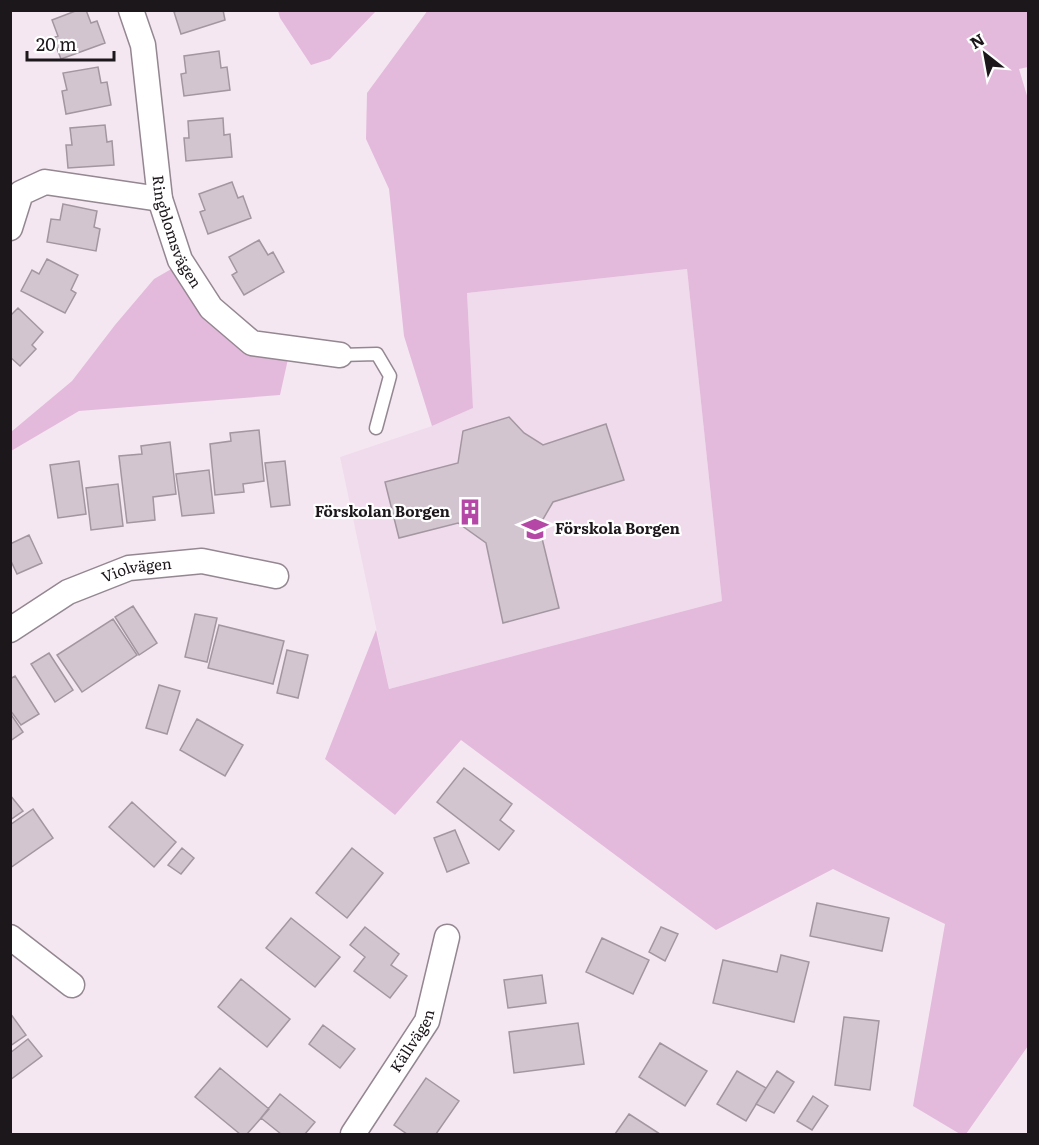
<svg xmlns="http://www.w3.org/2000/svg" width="1039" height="1145" font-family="Literata,serif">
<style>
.built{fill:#f0dbec}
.green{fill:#e3badb}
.building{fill:#d3c5cf;stroke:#a396a1;stroke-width:1.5}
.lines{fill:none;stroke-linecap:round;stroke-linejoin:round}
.service-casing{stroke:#948791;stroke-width:15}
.minor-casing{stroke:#948791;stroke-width:27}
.service{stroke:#fff;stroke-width:12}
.minor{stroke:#fff;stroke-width:24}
.labels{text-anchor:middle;stroke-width:4.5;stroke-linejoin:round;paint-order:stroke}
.street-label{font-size:15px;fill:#1c171b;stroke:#fff}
.poi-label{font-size:15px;font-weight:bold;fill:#1c171b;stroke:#fff;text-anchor:end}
</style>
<rect width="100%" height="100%" fill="#f5e7f2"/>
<!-- built -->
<path class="built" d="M 687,269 L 722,601 L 389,689 L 340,457 L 432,426 L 473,408 L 467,293 Z"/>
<!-- green -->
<path class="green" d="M 428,10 L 1028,11 L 1028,67 L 1019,69 L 1028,99 L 1028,1046 L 966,1134 L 960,1134 L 913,1106 L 945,924 L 833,869 L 716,930 L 461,740 L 395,815 L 325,759 L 376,630 L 389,689 L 722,601 L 687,269 L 467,293 L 473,408 L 432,426 L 404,336 L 389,189 L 366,139 L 367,93 Z
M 278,11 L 278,10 L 376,11 L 330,59 L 311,65 L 280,18 Z
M 173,268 L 206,316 L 235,346 L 258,354 L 288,359 L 280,395 L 79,411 L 11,451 L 11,432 L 72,381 L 115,325 L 154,279 Z"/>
<!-- building -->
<path class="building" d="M 78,10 L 86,10 L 91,23 L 97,21 L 105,43 L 61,59 L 53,38 L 58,36 L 52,20 Z
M 179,10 L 223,10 L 225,20 L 181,34 L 174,12 Z
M 219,51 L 221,68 L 227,67 L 230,90 L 184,96 L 181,74 L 186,73 L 184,56 Z
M 98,67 L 101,83 L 107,82 L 111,105 L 66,114 L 62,91 L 67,90 L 63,73 Z
M 223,118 L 224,135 L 230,134 L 232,157 L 186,161 L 184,138 L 189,138 L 188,121 Z
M 105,125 L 107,142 L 112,141 L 114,165 L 68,168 L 66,145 L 72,145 L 70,128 Z
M 232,182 L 238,198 L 243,196 L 251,218 L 208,234 L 200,212 L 205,210 L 199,194 Z
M 63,204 L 97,211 L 94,227 L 100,229 L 96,251 L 47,242 L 51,219 L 60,220 Z
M 259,240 L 268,255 L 273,252 L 284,272 L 244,295 L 232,275 L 237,272 L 229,257 Z
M 47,259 L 78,275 L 71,290 L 76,293 L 65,313 L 21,291 L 32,270 L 39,274 Z
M 18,308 L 43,332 L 32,345 L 36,349 L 20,366 L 10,357 L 10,316 Z
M 509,417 L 524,433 L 543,445 L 606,424 L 624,480 L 553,502 L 539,526 L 559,608 L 503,623 L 486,543 L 458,523 L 399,538 L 385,482 L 458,463 L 463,431 Z
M 259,430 L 264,481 L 243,484 L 244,492 L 215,495 L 210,444 L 231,441 L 230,433 Z
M 170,442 L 176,494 L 153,497 L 155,520 L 127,523 L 119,456 L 142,454 L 141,446 Z
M 79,461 L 86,514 L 58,518 L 50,465 Z
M 285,461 L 290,505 L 271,507 L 265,463 Z
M 209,470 L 214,513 L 182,516 L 176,474 Z
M 118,484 L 123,526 L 91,530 L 86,488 Z
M 29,535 L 42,563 L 17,574 L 10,559 L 10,544 Z
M 133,606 L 157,643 L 139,655 L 115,617 Z
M 195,614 L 217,618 L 207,662 L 185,657 Z
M 113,619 L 137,655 L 82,692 L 57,655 Z
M 219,625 L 284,641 L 273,684 L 208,668 Z
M 287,650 L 308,655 L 298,698 L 277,693 Z
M 49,653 L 73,690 L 55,702 L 31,664 Z
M 15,676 L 39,714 L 21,725 L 10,710 L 10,679 Z
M 159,685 L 180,691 L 167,734 L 146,728 Z
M 10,713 L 23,732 L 10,741 Z
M 197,719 L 243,745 L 225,776 L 180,750 Z
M 464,768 L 512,804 L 500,820 L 514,831 L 499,850 L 437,802 Z
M 10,795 L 23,811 L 10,820 Z
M 132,802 L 176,842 L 154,867 L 109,827 Z
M 33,809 L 53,838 L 10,868 L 10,825 Z
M 455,830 L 469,863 L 447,872 L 434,838 Z
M 182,848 L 194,858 L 181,874 L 168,865 Z
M 352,848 L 383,873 L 347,918 L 316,893 Z
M 817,903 L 889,918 L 882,951 L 810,936 Z
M 291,918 L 340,957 L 315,987 L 266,948 Z
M 365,927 L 399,954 L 391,965 L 407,976 L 390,998 L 354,971 L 365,957 L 350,945 Z
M 661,927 L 678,934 L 665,961 L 649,952 Z
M 602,938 L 649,960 L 633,994 L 586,972 Z
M 781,955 L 809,962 L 794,1022 L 713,1003 L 723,960 L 777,972 Z
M 542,975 L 546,1003 L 508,1008 L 504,980 Z
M 241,979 L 290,1019 L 267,1047 L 218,1007 Z
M 10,1013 L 26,1035 L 10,1046 Z
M 844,1017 L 879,1021 L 870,1090 L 835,1085 Z
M 578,1023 L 584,1064 L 514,1073 L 509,1032 Z
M 323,1025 L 355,1049 L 340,1068 L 309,1044 Z
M 28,1039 L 42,1056 L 10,1080 L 10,1053 Z
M 660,1043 L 707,1071 L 685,1106 L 639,1077 Z
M 220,1068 L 269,1109 L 247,1134 L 240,1134 L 195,1097 Z
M 737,1071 L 766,1088 L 746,1121 L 717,1104 Z
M 777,1071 L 794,1082 L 774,1113 L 756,1104 Z
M 426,1078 L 459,1101 L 436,1134 L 407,1134 L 394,1125 Z
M 280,1094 L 315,1122 L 305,1134 L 281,1134 L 261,1118 Z
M 813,1096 L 828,1106 L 812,1130 L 797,1121 Z
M 629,1114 L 660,1134 L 615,1134 Z"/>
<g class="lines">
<!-- service casing -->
<g class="service-casing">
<path id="service" d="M 340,355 L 377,354 L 390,376 L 376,428"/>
</g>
<!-- minor casing -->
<g class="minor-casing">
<g id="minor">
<path id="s1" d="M 131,10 L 143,45 L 160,199 L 180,260 L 211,308 L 252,343 L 340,355"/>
<path d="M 10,228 L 21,193 L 45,182 L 160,199"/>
<path id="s2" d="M 10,630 L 68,592 L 129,568 L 202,561 L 276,576"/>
<path d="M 10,937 L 72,985"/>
<path id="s3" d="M 353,1134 L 427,1021 L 447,937"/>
</g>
</g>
<!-- service -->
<use href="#service" class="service"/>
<!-- minor -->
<use href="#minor" class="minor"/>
</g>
<!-- icons -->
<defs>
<g id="building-bare" transform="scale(2.07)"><path d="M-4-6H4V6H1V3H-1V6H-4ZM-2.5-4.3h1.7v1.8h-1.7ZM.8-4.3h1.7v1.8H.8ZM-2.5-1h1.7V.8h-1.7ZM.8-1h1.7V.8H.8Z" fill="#b548a6" stroke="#fff" stroke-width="2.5" paint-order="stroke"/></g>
<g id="school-bare" transform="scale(2.07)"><path d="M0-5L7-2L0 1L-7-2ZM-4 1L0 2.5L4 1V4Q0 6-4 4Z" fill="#b548a6" stroke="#fff" stroke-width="2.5" paint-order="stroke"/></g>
</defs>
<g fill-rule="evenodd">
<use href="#building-bare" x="470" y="512"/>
<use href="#school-bare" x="535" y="529"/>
</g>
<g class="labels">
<!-- street labels -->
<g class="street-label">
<text dy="5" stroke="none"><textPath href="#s1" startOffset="228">Ringblomsvägen</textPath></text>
<text dy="5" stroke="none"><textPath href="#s2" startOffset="142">Violvägen</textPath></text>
<text dy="5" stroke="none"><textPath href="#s3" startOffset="111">Källvägen</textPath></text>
</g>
<!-- poi labels -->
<g class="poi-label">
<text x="450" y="517">Förskolan Borgen</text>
<text x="555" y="534" text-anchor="start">Förskola Borgen</text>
</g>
</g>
<!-- border -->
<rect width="1039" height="1145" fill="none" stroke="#1c171b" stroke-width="24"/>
<!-- north arrow -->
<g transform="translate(985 54) rotate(329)" stroke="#ffffff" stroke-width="4.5" paint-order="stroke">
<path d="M0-4.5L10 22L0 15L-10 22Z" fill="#1c171b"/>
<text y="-9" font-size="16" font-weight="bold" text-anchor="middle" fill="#1c171b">N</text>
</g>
<!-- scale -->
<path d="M27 51v9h87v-9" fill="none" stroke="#1c171b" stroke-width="3"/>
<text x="36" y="51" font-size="18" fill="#1c171b" stroke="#ffffff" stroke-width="4.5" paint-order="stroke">20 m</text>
</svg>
